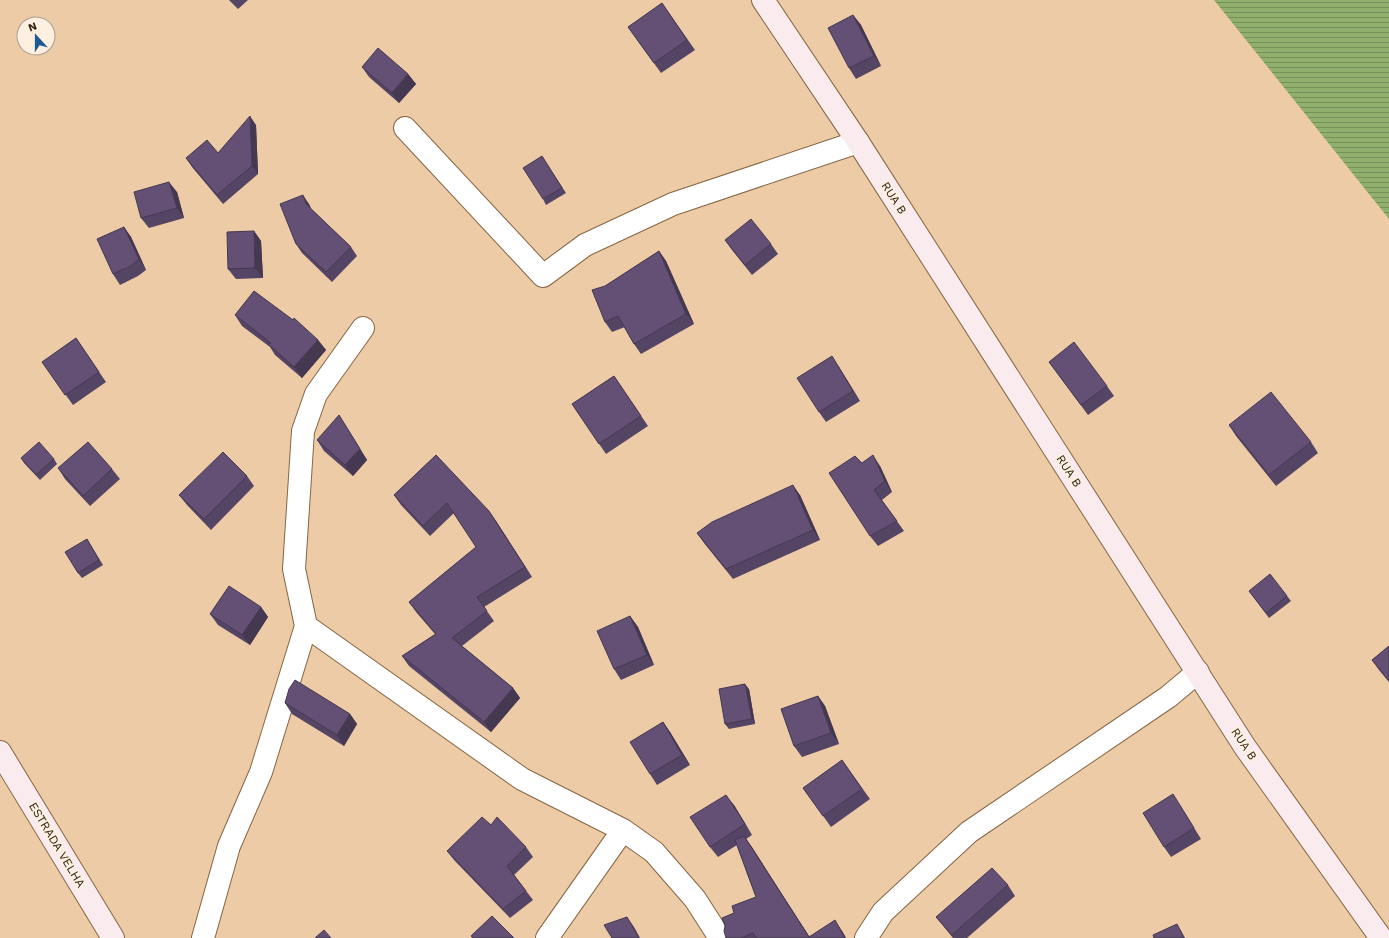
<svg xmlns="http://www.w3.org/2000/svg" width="1389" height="938" font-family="'Work Sans',sans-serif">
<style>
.water{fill:url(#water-rules)}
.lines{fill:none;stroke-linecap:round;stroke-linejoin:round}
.street-casing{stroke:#846644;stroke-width:24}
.secondary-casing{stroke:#846644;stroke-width:24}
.street{stroke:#fff;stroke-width:22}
.secondary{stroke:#faecee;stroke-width:22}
.wall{fill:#554564}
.shaded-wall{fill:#453851}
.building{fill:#635074;stroke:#453851}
.labels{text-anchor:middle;stroke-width:4;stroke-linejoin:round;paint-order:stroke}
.street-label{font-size:12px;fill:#2b1e10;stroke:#fef0e1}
</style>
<defs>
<pattern id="water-rules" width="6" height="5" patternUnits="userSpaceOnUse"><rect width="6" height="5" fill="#91b06e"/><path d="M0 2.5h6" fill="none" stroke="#778f59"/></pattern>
</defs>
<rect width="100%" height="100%" fill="#edcba6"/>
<!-- water -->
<path class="water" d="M 1214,0 L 1389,0 L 1389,219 Z"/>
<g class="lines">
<!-- street casing -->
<g class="street-casing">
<path id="street" d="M 405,128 L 543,276 L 585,245 L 673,204 L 858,142
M 363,328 L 316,394 L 303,431 L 294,569 L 306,626 L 522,779 L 623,830 L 654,852 L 695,899 L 720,938
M 203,938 L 229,846 L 261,772 L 306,626
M 547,938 L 623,830
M 866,938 L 883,912 L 969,832 L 1168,697 L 1198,672"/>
</g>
<!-- secondary casing -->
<g class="secondary-casing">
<path id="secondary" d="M 763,0 L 858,142 L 1245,747 L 1381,938
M 0,752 L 113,938"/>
</g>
<!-- street -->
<use href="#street" class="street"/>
<!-- secondary -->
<use href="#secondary" class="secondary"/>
</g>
<!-- wall -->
<path class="wall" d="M 229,0 L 248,0 L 238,9 Z
M 662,3 L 695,50 L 661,73 L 628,27 Z
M 853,15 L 861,25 L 881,66 L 856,79 L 849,68 Z
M 362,67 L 408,74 L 416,84 L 399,103 L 369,77 Z
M 256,125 L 258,174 L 223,204 L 192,167 L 186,158 L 218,153 Z
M 542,156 L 566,193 L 546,205 L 543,199 Z
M 177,192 L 184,218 L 149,228 L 141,218 Z
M 309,204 L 311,209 L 351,247 L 357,256 L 332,282 L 302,253 L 296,244 Z
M 124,227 L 131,237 L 146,270 L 138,276 L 120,285 L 113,274 Z
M 254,231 L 261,241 L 263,278 L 236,279 L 228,269 Z
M 725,240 L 771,244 L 778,254 L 752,275 L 732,250 Z
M 659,251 L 666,261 L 694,324 L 641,354 L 634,344 L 625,327 L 612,332 L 605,322 L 605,286 Z
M 235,315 L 318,340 L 326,350 L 302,378 L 275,355 L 270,347 L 242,326 Z
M 76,338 L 106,382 L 73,405 L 42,362 Z
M 1049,362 L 1107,386 L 1114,396 L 1088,415 Z
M 839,367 L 860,401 L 826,422 L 819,412 Z
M 614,376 L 648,426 L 606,454 L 572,404 Z
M 1229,425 L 1311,442 L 1318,453 L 1276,486 L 1236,436 Z
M 346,426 L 367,460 L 353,476 L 324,451 L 317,440 Z
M 436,455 L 496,521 L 532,577 L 484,607 L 494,621 L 462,646 L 513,688 L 520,698 L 491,732 L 409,666 L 402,656 L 435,634 L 416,612 L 409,602 L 476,547 L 454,513 L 430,536 L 401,505 L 394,495 Z
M 21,458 L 54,459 L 57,464 L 40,480 L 24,463 Z
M 862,463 L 880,466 L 892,492 L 882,500 L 904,531 L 878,546 L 870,536 Z
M 58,468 L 112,469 L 120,479 L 90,506 L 65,479 Z
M 247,476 L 254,486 L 211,530 L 187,505 L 179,495 Z
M 800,495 L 820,540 L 733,579 L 704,543 L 697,533 Z
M 87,539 L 103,565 L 82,578 L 78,573 Z
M 1249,591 L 1287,596 L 1291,601 L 1269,618 Z
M 261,607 L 268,617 L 250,645 L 218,625 L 210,614 Z
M 630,616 L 638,627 L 654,665 L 621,680 L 614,669 Z
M 1389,646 L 1389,682 L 1379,670 L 1372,660 Z
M 749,689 L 755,724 L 729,729 L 725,724 Z
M 818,696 L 825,706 L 839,744 L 802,757 L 794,746 Z
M 285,703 L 350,714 L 357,724 L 344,746 L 292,714 Z
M 663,722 L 670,732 L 690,765 L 657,785 L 650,774 Z
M 842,760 L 870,799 L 831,827 L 803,788 Z
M 734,805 L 752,835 L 746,839 L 809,936 L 842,931 L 846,938 L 726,938 L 734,913 L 756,897 L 737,845 L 718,857 L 710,847 Z
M 1180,805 L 1201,839 L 1171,857 L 1164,847 Z
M 491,825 L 526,847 L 533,857 L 514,875 L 533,900 L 510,918 L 454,860 L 447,851 Z
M 1008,885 L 1015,896 L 967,938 L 953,938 L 944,927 L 936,917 Z"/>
<!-- shaded-wall -->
<path class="shaded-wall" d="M 853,15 L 861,25 L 881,66 L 874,56 Z
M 408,74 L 416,84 L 399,103 L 392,93 Z
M 250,116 L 256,125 L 258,174 L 252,166 Z
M 169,182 L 177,192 L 184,218 L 177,208 Z
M 303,195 L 309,204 L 313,213 L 306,204 Z
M 124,227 L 131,237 L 146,270 L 139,259 Z
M 254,231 L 261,241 L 263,278 L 255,268 Z
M 659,251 L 666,261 L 694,324 L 686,314 Z
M 318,340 L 326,350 L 302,378 L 294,367 Z
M 832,356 L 839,367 L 860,401 L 853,391 Z
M 339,415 L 367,460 L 353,476 L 345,465 Z
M 873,455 L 880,466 L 892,492 L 885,481 Z
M 793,485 L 800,495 L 820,540 L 813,530 Z
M 489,511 L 496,521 L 532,577 L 525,567 Z
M 261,607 L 268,617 L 250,645 L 242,635 Z
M 630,616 L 638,627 L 654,665 L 647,655 Z
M 745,684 L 749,689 L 755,724 L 752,719 Z
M 513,688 L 520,698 L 491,732 L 484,722 Z
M 818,696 L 825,706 L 839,744 L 831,733 Z
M 350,714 L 357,724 L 344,746 L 337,735 Z
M 663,722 L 670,732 L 690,765 L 682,755 Z
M 726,795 L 734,805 L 752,835 L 745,824 Z
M 744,836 L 752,847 L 810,938 L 809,938 Z
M 627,917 L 634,927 L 640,938 L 639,938 Z
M 835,920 L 842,931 L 846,938 L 845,938 Z
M 1177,924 L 1180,929 L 1185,938 L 1184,938 Z"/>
<!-- building -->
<path class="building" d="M 662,3 L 687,40 L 654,63 L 628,27 Z
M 853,15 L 874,56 L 849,68 L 828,28 Z
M 378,48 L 408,74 L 392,93 L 362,67 Z
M 250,116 L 252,166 L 217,195 L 186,158 L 207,140 L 218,153 Z
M 542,156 L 562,188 L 543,199 L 523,168 Z
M 169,182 L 177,208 L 141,218 L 134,192 Z
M 303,195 L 306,204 L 351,247 L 326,272 L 296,244 L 280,204 Z
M 751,219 L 771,244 L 745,265 L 725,240 Z
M 124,227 L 139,259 L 131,266 L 113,274 L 97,239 Z
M 254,231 L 255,268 L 228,269 L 227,232 Z
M 659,251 L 686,314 L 634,344 L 618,316 L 605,322 L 592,290 L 605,286 Z
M 254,291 L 293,320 L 294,318 L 318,340 L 294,367 L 268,344 L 271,343 L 235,315 Z
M 76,338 L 99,372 L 65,395 L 42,362 Z
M 1074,342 L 1107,386 L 1081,405 L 1049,362 Z
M 832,356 L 853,391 L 819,412 L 797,378 Z
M 614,376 L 641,416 L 599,444 L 572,404 Z
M 1271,392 L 1311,442 L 1269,475 L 1229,425 Z
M 339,415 L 360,449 L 345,465 L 317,440 Z
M 39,442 L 54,459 L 36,475 L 21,458 Z
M 88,442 L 112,469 L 83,496 L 58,468 Z
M 223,452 L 247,476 L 204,519 L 179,495 Z
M 436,455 L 489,511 L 525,567 L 477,597 L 487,611 L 452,638 L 513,688 L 484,722 L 402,656 L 436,634 L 409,602 L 476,547 L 447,503 L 423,526 L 394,495 Z
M 873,455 L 885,481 L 874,490 L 897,521 L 870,536 L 829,473 L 855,456 L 862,463 Z
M 793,485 L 813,530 L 726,569 L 697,533 L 712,522 Z
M 87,539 L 99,560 L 78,573 L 65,552 Z
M 1270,574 L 1287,596 L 1266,613 L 1249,591 Z
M 229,586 L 261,607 L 242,635 L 210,614 Z
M 630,616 L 647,655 L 614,669 L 597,631 Z
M 1389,646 L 1389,681 L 1372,660 Z
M 295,680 L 350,714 L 337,735 L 285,703 L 289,689 Z
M 745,684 L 752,719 L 725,724 L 719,689 Z
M 818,696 L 831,733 L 794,746 L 781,709 Z
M 663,722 L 682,755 L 650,774 L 630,742 Z
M 842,760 L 862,789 L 823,816 L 803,788 Z
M 1173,794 L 1194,828 L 1164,847 L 1143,813 Z
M 726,795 L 745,824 L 710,847 L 690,817 Z
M 482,817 L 491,825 L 497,817 L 526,847 L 507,866 L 526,891 L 503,909 L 447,851 Z
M 744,836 L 809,937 L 835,920 L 845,938 L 756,938 L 753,933 L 741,938 L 726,938 L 724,931 L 725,926 L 722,918 L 734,913 L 732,906 L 756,897 L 735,840 Z
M 992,868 L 1008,885 L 952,935 L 936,917 Z
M 492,916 L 514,938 L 473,938 L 471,936 Z
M 627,917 L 639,938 L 612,938 L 604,925 Z
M 1177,924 L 1184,938 L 1154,938 L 1153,935 Z
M 324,930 L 331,938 L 315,938 Z"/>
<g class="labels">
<!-- street labels -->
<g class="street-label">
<text transform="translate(894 198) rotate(57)" y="4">RUA B</text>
<text transform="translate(1069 471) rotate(57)" y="4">RUA B</text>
<text transform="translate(1244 744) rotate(56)" y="4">RUA B</text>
<text transform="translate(57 845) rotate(59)" y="4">ESTRADA VELHA</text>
</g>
</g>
<!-- north arrow -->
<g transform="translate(36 36) rotate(339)"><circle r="19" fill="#fef0e1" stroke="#aa9c8d"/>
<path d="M0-3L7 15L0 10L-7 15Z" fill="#1c5b91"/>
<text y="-6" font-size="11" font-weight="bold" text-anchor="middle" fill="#2b1e10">N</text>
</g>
</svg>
